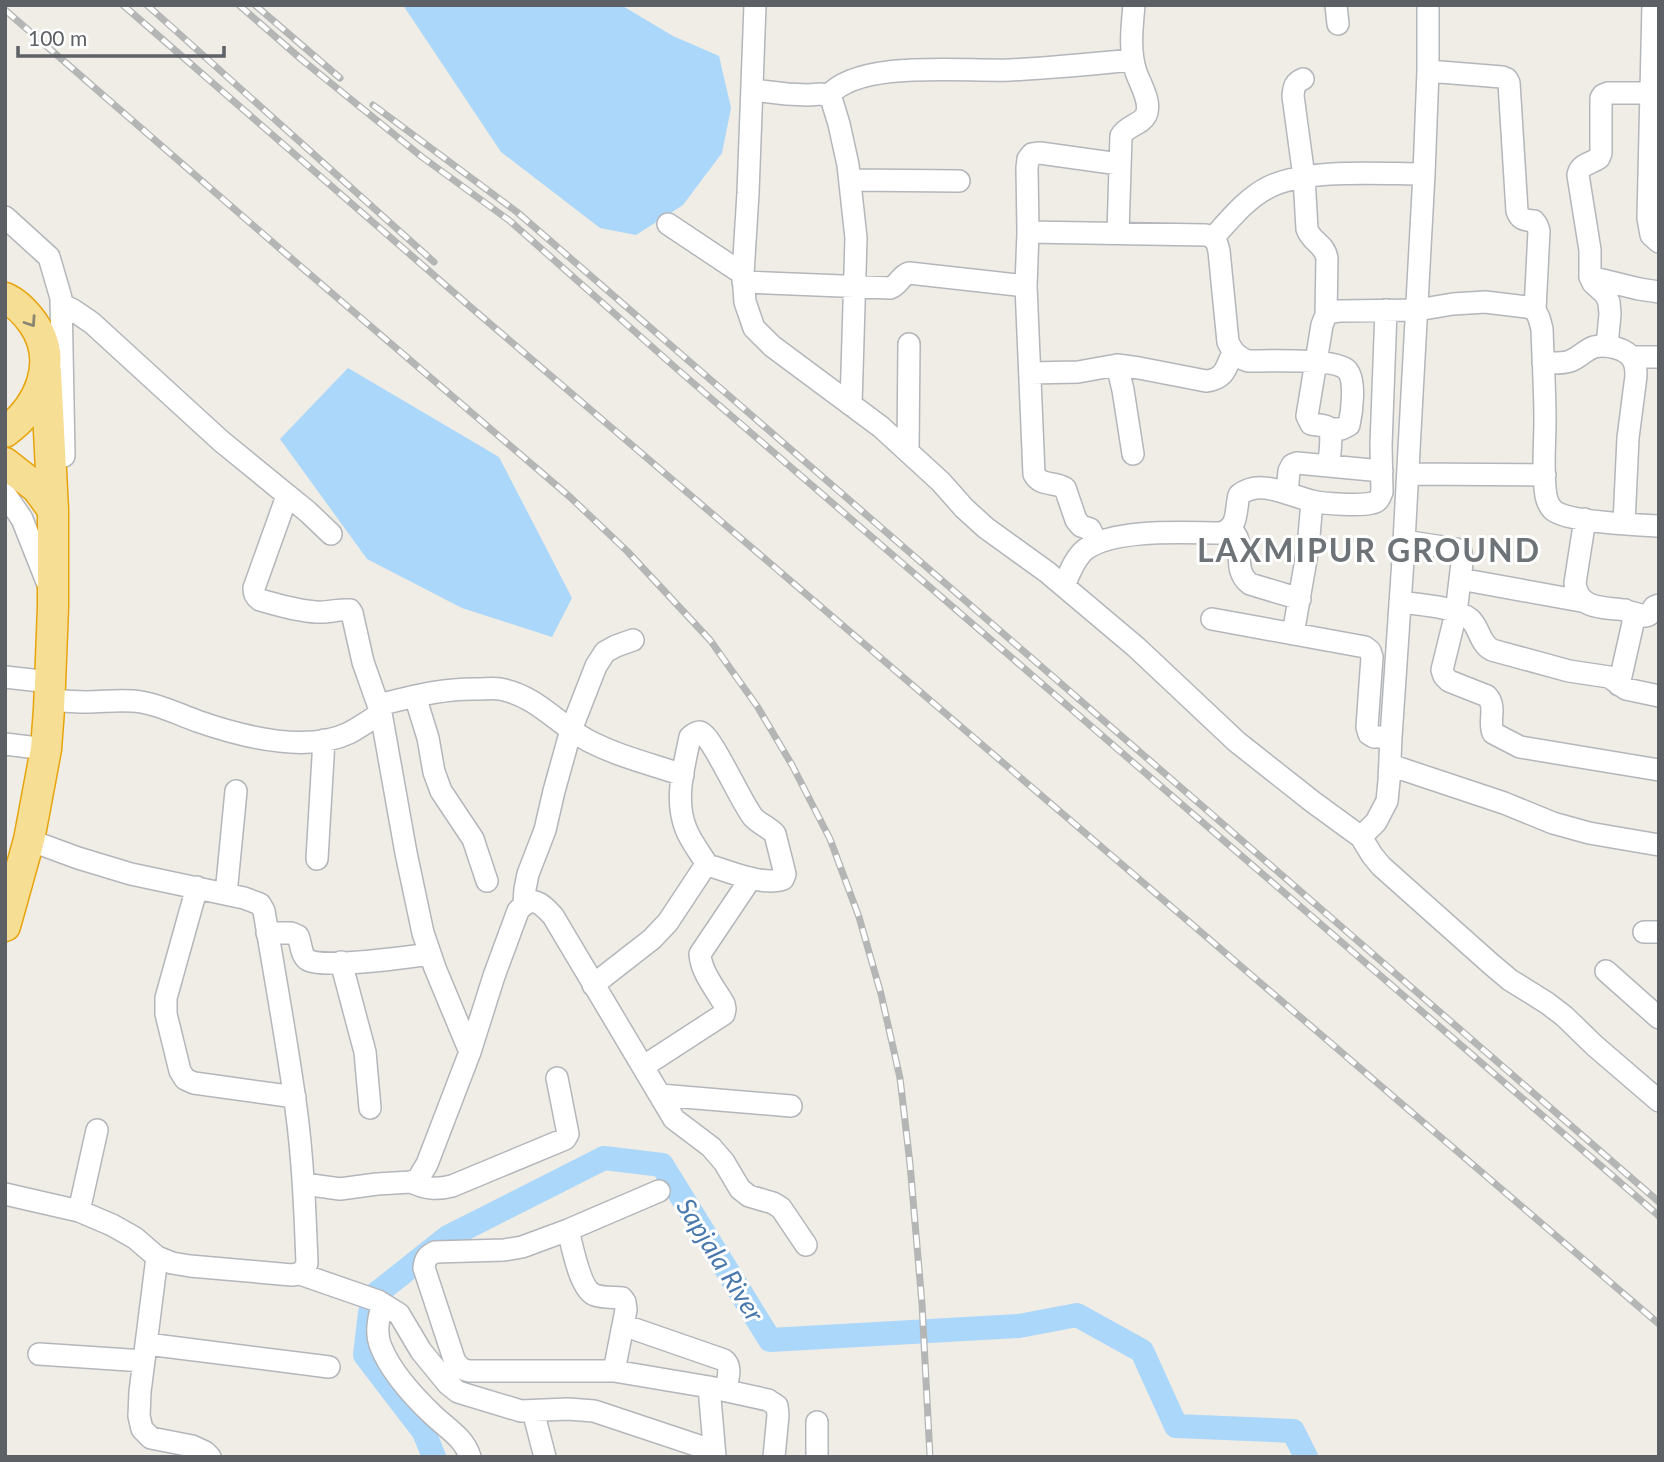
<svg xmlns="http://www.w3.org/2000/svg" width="1664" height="1462" font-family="Lato,sans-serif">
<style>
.water{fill:#abd7fa}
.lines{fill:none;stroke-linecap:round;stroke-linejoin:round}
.river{stroke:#abd7fa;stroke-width:24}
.minor-casing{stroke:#b3b6ba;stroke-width:24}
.highway-casing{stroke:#e7a40d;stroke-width:33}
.minor{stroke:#fff;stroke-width:21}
.highway{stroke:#f7de95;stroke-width:30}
.rail-casing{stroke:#b4b5b5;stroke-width:7}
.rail{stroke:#fff;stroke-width:4.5;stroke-dasharray:13;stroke-linecap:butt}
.oneway{stroke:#8b8673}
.labels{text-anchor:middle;stroke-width:6;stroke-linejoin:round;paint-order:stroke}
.water-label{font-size:26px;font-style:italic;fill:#4878ac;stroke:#fff}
.district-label{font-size:32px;font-weight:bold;letter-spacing:2px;fill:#6e7377;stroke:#fff}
</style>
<rect width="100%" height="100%" fill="#efede6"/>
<!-- water -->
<path class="water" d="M 403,5 L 621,5 L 673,36 L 719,56 L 731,108 L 722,153 L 683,205 L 636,235 L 600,228 L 501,152 Z
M 348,368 L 499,457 L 572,598 L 552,637 L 462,608 L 367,559 L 280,439 Z"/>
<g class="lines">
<!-- river -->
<path class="river" d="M 434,1457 L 424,1432 L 365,1355 L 370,1313 L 376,1294 L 448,1237 L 604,1158 L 662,1165 L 770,1340 L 1019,1326 L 1077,1315 L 1142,1351 L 1176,1426 L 1293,1431 L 1306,1457"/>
<!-- minor casing -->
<g class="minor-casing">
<path id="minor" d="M 755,5 L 748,193 L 743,274 L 745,302 L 754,328 L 772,346 L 881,427 L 941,482 L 964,508 L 986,528 L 1047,572 L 1136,647 L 1237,742 L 1313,802 L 1361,837 L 1372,855 L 1381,866 L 1491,964 L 1510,980 L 1547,1003 L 1564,1016 L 1595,1046 L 1659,1101
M 1336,5 L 1338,24
M 1653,5 L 1648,218 L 1651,235 L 1659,242
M 1428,71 L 1502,77 L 1507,79 L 1509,83 L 1517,211 C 1520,220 1525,220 1534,221 L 1537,225 L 1539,231 L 1535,310
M 1303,79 C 1294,83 1294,87 1293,96 L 1304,177 L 1307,229 C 1312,243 1324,243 1327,258 L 1326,315
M 753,90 L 787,94 L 808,95 L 821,94 L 828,96 L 832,101 L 839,124 L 848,165 L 856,238 L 851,405
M 828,96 C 860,59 963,72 1010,70 C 1051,68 1092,64 1133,60
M 850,180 L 959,181
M 5,217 L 49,257 L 61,298 L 64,456
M 668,224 L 743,274
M 1028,232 L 1206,235 C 1216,238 1217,242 1219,251 L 1228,342 C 1233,352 1237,357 1248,361 C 1266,361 1336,358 1347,370 C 1356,380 1352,412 1349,425 L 1341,429 L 1330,429
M 1118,233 L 1121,136 C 1127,125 1141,125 1146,115 C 1152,102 1140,84 1136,72 C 1129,51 1132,27 1134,5
M 1214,237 C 1230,219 1247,198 1269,187 C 1308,168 1380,174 1424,174
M 1590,277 L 1639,289 L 1659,292
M 743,282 L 890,288 C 899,285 900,276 909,273 L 1026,286
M 61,304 L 73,310 L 92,323 L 221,441 L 308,512 L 331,534
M 1607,346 L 1610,314 L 1609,302 L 1605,294 L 1593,283 L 1590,277 L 1590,250 L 1578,175 C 1580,164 1590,164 1599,158 L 1601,153 L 1601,98 L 1603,95 L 1608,93 L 1652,93
M 1632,357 L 1659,357
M 1543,363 C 1552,363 1562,364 1570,361 C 1579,358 1585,350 1594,347 C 1606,344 1627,348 1633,360 C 1636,365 1636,370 1636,376 L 1628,438 L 1624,523
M 1117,365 L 1123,390 L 1133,454
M 1030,373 L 1078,372 L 1117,365 L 1139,368 L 1206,381 C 1225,379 1226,368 1233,352
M 908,451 L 909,344
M 1329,466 C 1329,459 1333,433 1329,428 C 1326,425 1316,425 1311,424 L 1307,416 L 1322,325 L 1326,315 L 1332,312 L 1340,311 L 1417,310 L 1453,304 L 1485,302 L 1527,307 L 1535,310 L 1539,318 L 1542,329 C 1543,360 1545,390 1545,421 C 1545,445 1542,471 1546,496 C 1547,501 1549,506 1553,510 C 1567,522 1638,525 1659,526
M 1408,474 L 1545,475
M 1287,493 L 1289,471 L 1292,465 L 1297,463 L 1382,471
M 5,494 L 22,519 L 49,587
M 287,496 L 254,588 C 254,594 255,596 260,600 C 278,605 297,611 316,612 C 327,613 338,609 350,610 L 352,613 L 363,662 L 381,713 L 406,853 L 423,933 L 435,968 L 470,1052
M 1585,519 L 1575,583 C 1578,610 1603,607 1625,610 C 1632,613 1633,616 1633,623 L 1619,685
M 1230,530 C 1249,541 1229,568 1250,584 L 1300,599
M 1404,541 L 1456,549 L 1461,552 L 1462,563 L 1456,613 L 1442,670 L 1444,676 L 1449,681 L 1487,696 C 1497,707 1488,721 1493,733 L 1520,747 L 1659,770
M 1097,543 L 1090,529 L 1081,526 L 1076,520 L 1065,488 C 1054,481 1041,487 1034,474 L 1026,286 L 1028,232 L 1027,168 L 1028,159 L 1032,154 L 1040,153 L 1119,164
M 1460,579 L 1581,601
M 1064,586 C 1069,574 1075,557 1086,549 C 1116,528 1185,533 1221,533 C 1239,527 1235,512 1239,495 C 1261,478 1289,496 1312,501 C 1323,504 1361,506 1372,503 C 1378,502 1380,498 1382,492 L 1381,445 L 1386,310
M 1400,602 C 1420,605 1453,606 1470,619 C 1480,628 1479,643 1492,650 L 1569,671 L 1609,677 L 1626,689 L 1659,696
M 1630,612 L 1645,616 L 1649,615 L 1654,607 L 1659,605
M 1212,619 L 1365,647 L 1370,651 L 1372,657 L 1367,727 L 1369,734 L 1374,737 L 1391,737
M 1293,634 L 1308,548 L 1312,501
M 5,677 L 50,682
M 415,696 L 428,738 L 434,772 L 441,791 L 473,839 L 487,881
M 50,700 C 62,701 75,702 87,702 C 105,702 123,699 141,702 C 160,705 178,714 197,721 C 240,736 305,754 349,733 C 360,727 370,720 381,713
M 378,705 C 412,697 443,688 478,689 C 485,689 493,688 500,689 C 537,696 556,723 587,740 C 617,756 651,764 683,775
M 5,744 L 46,749
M 1390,765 L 1504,803 L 1553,823 L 1589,833 L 1659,845
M 1361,837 L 1376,822 L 1387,801 L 1389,781 L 1391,737 L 1403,560 L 1424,174 L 1428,71 L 1428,5
M 317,859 L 324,740
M 197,887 L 166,998 L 166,1014 L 180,1071 L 185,1079 L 194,1083 L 295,1097
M 226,894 L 236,791
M 524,903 L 525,889 L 528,874 L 545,830 L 554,791 L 571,730 L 596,666 L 605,652 L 616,646 L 633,640
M 1644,932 L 1659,932
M 267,933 L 291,933 L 298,936 C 301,943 301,956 308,960 C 323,969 409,957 430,954
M 341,962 L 365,1052 L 370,1108
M 1606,971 L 1659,1018
M 593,985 L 652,939 L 668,922 L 703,869 L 708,866 L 714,867 C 732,873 765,886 783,879 L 785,874 L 775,834 C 769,827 759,824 753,817 C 742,804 711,734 700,732 C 695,732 693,735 690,737 C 684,767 674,799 686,829 C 691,842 701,854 708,866
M 644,1066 L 724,1014 L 725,1009 L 724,1004 C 715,988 701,972 700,954 L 751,878
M 660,1095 L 791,1106
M 411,1182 C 426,1189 436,1190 452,1186 L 565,1139 L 568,1134 L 557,1078
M 304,1184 L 340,1189 L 377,1184 L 411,1182 L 418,1179 L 427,1164 L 470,1052 L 494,976 L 518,911 C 532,894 541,903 553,916 L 674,1119 L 711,1147 L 724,1162 L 740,1189 L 749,1196 L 773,1203 L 781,1208 L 806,1245
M 659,1191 L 568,1230 L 522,1247 L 504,1250 L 435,1252 C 427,1256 425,1259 424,1268 L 455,1362 L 462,1369 L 469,1371 L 614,1371 L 709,1387 L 768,1400 L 777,1406 L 778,1415 L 774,1457
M 5,1194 L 79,1211 L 112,1225 L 135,1238 L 157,1257 L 172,1263 L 190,1266 L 292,1275 C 300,1274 304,1272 307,1263 C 305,1211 303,1159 296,1108 C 287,1042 275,977 264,911 L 260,904 L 244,898 L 131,874 L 78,858 L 29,840
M 79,1211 L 97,1130
M 568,1230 C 572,1245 580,1290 595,1295 C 603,1298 614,1297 622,1298 L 625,1302 L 626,1310 L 614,1371
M 157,1257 L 140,1392 L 139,1416 L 142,1429 L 151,1438 L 192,1446 L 205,1452 L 210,1457
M 300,1274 L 378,1301 L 399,1314 L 421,1351 L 448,1384 L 458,1392 L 521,1411 L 568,1409 L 594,1411 L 714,1451
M 383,1304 C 378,1318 375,1333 381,1347 C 391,1372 415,1398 434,1416 C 448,1429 464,1438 470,1457
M 623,1325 L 724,1360 C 733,1367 727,1380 726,1390
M 147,1344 L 329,1367
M 39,1354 L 144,1361
M 709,1387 L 715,1457
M 533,1411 L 545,1457
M 817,1422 L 817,1457"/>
</g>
<!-- highway casing -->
<g class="highway-casing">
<path id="highway" d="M 5,298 C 17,303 25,312 33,323 C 60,362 39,407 5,432
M 5,463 L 37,488 L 53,510
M 5,926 L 29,840 L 46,749 L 49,709 L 53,607 L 53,510 L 46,372"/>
</g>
<!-- minor -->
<use href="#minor" class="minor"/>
<!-- highway -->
<use href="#highway" class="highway"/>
<!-- rail casing -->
<g class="rail-casing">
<path id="rail" d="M 123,5 L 474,310 L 1659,1324
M 147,5 L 434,262
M 239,5 L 301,59 L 422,157 L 510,221 L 677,369 L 1659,1216
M 255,5 L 340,78
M 5,10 L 285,253 L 570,497 L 627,551 L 710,640 L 757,706 L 792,765 L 830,839 L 859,917 L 881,994 L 900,1078 L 910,1164 L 922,1304 L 930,1457
M 373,105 L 517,212 L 1659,1202"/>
</g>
<!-- rail -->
<use href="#rail" class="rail"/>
</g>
<!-- one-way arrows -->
<defs><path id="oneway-chevron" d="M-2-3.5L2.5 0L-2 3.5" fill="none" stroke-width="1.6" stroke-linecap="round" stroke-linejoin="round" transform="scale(1.75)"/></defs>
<use class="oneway" href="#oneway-chevron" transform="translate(31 322) rotate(56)"/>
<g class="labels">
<!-- water labels -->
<g class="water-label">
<text transform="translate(720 1260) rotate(58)" y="9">Sapjala River</text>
</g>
<!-- district labels -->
<g class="district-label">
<text x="1369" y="562">LAXMIPUR GROUND</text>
</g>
</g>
<!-- border -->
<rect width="1664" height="1462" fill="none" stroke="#5d6165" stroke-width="14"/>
<!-- scale -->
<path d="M18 46v10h206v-10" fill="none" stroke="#5d6165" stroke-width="3.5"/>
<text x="28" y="46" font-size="21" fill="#5d6165" stroke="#ffffff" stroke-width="5" paint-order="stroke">100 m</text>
</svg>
